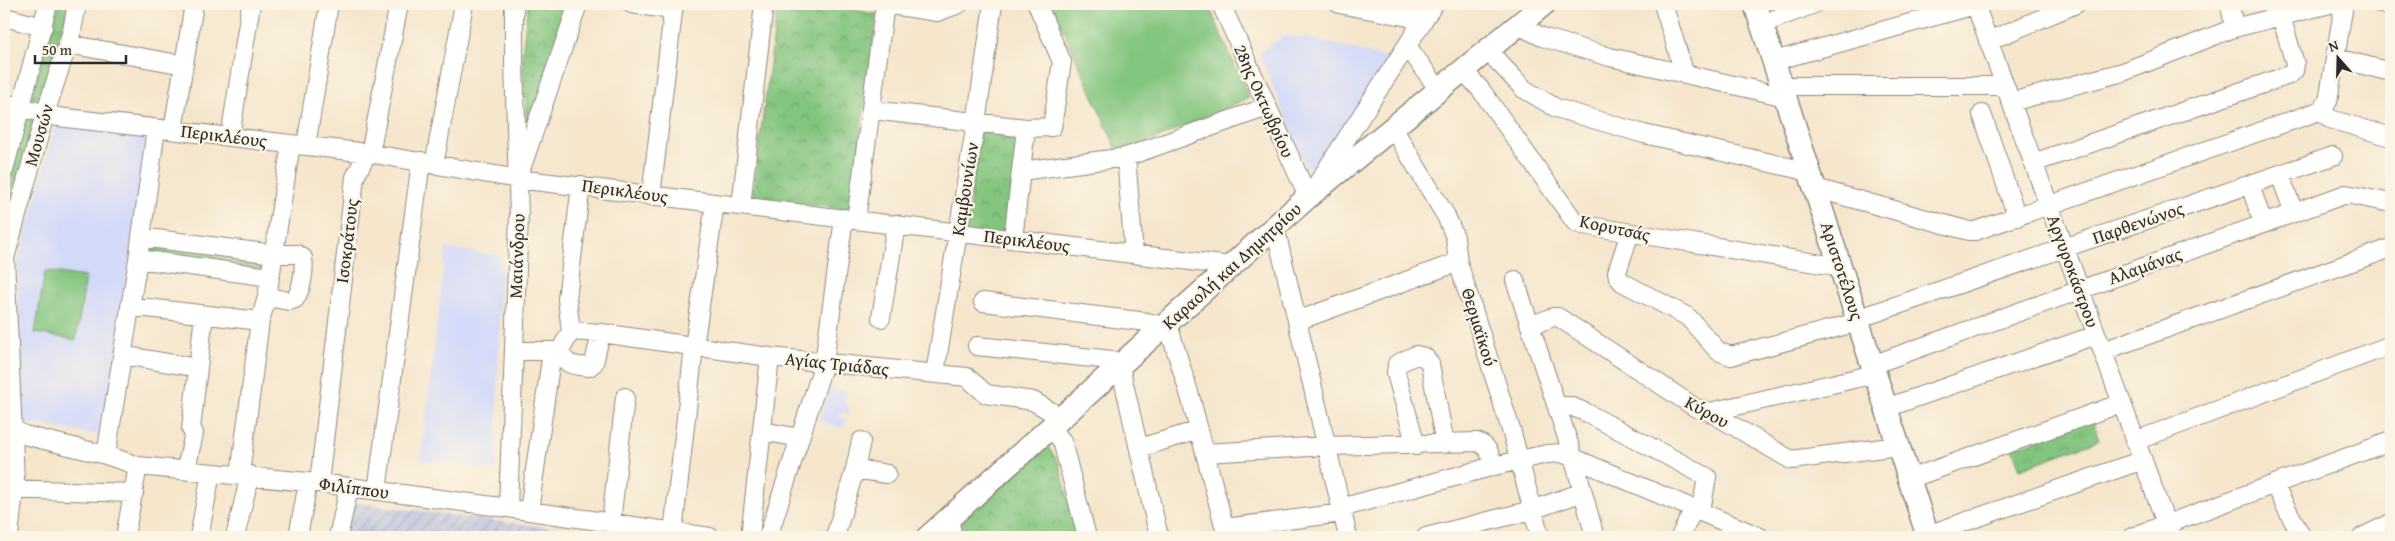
<svg xmlns="http://www.w3.org/2000/svg" width="2395" height="541" font-family="'Gentium Book Plus',serif">
<style>
.built{fill:#d2d9f9}
.industrial{fill:url(#industrial-furrows)}
.green{fill:#82c57e;stroke:#567854}
.park{fill:url(#park-crowns);stroke:#567854}
.lines{fill:none;stroke-linecap:round;stroke-linejoin:round}
.stream{stroke:#56bad5;stroke-width:4}
.minor-casing{stroke:#90887c;stroke-width:20}
.major-casing{stroke:#90887c;stroke-width:25}
.minor{stroke:#fff;stroke-width:18}
.major{stroke:#fff;stroke-width:22}
.labels{text-anchor:middle;stroke-width:4.5;stroke-linejoin:round;paint-order:stroke}
.street-label{font-size:18px;fill:#2b2b2b;stroke:#fcf5e5}
</style>
<defs>
<pattern id="industrial-furrows" width="10" height="10" patternUnits="userSpaceOnUse" patternTransform="scale(1.25)"><rect width="10" height="10" fill="#bcc3de"/><path d="M-1 1l2-2M0 10L10 0M9 11l2-2" fill="none" stroke="#999fb4"/></pattern>
<pattern id="park-crowns" width="20" height="18" patternUnits="userSpaceOnUse" patternTransform="scale(1.25)"><rect width="20" height="18" fill="#82c57e"/><path d="M2 6a3 3 0 1 1 6 0M12 15a3 3 0 1 1 6 0" fill="none" stroke="#6ba067"/></pattern>
</defs>
<rect width="100%" height="100%" fill="#fcf5e5"/>
<filter id="ink" filterUnits="userSpaceOnUse"><feTurbulence type="fractalNoise" baseFrequency=".02" numOctaves="2"/><feDisplacementMap in="SourceGraphic" scale="10" xChannelSelector="R" yChannelSelector="G"/><feConvolveMatrix kernelMatrix="1 2 1 2 8 2 1 2 1" color-interpolation-filters="sRGB"/></filter>
<filter id="wash" filterUnits="userSpaceOnUse"><feTurbulence type="fractalNoise" baseFrequency=".0096" numOctaves="4" result="noise"/><feDisplacementMap in="SourceGraphic" scale="20" xChannelSelector="R" yChannelSelector="G"/><feGaussianBlur stdDeviation="1.12" result="paint"/><feColorMatrix in="noise" values="0 0 0 0 0 0 0 0 0 0 0 0 0 0 0 0 0 1.4 0 .05"/><feComposite in="paint" operator="in"/></filter>
<g filter="url(#wash)">
<rect width="100%" height="100%" fill="#f5e6cc"/>
<!-- built -->
<path class="built" d="M 1284,36 L 1309,38 L 1395,60 L 1321,168 L 1306,167 L 1259,53 Z
M 56,124 L 148,137 L 104,436 L 21,422 L 17,264 Z
M 446,248 L 501,256 L 496,470 L 421,460 Z
M 829,387 L 847,392 L 844,405 L 850,407 L 849,414 L 841,411 L 839,417 L 846,419 L 843,428 L 819,421 Z"/>
<!-- industrial -->
<path class="industrial" d="M 352,502 L 620,537 L 345,537 Z"/>
<!-- green -->
<path class="green" d="M 1052,4 L 1208,4 L 1249,98 L 1119,155 Z
M 45,271 L 86,277 L 76,340 L 35,333 Z"/>
<!-- park -->
<path class="park" d="M 59,4 L 69,5 L 4,224 L 4,190 Z
M 528,4 L 569,4 L 527,126 L 522,54 Z
M 778,4 L 819,4 L 877,14 L 850,210 L 752,198 Z
M 980,127 L 1020,131 L 1006,239 L 966,234 Z
M 145,240 L 266,254 L 264,270 L 143,257 Z
M 2092,420 L 2099,440 L 2020,469 L 2012,449 Z
M 1046,444 L 1059,463 L 1078,537 L 958,537 L 955,528 Z"/>
<g class="lines">
<!-- stream -->
<path class="stream" d="M 4,461 L 5,447"/>
</g>
</g>
<g filter="url(#ink)">
<g class="lines">
<!-- minor casing -->
<g class="minor-casing">
<path id="minor" d="M 632,4 L 673,10
M 885,4 L 937,12 L 959,4
M 1221,4 L 1308,197
M 1339,4 L 1409,17 L 1420,24
M 1663,4 L 1685,75
M 1975,4 L 2171,537
M 2230,4 L 2234,28
M 2381,4 L 2391,6
M 4,17 L 43,27
M 1762,24 L 1814,4
M 1518,25 L 1542,37 L 1610,57 L 1786,97
M 1988,41 L 2076,4
M 68,44 L 184,65
M 1408,47 L 1439,90
M 1487,50 L 1524,89 L 1556,108 L 1644,134 L 1810,172
M 2336,58 L 2391,72
M 1774,61 L 1975,5
M 1463,70 L 1481,90 L 1575,222 L 1583,225 L 1841,267
M 1782,86 L 2005,86
M 2011,102 L 2123,72 L 2234,28 L 2330,4
M 4,103 L 58,117 L 368,153 L 518,179 L 1231,266
M 872,110 L 1026,128 L 1052,127 L 1062,62 L 1037,4
M 2322,110 L 2328,101 L 2344,4
M 2322,110 L 2330,119 L 2391,137
M 1982,114 L 2017,217
M 1393,128 L 1446,216 L 1455,237 L 1458,262 L 1512,433 L 1540,537
M 173,130 L 194,4
M 230,137 L 251,4
M 306,146 L 329,4
M 1126,157 L 1134,254
M 2033,163 L 2289,75 L 2294,71 L 2295,64 L 2281,16 L 2280,4
M 434,165 L 464,4
M 521,169 L 578,4
M 4,170 L 48,4
M 1021,171 L 1126,157 L 1267,107
M 2280,175 L 2294,213
M 1317,184 L 1434,4
M 2250,185 L 2263,223
M 1815,188 L 1969,231 L 1975,231 L 2322,110
M 651,196 L 674,4
M 741,206 L 764,4
M 856,220 L 885,4
M 1275,227 L 1348,537
M 1630,233 L 1617,272 L 1618,277 L 1622,282 L 1688,317 L 1718,351 L 1731,356 L 1858,322
M 141,237 L 274,254 L 297,254 L 303,258 C 305,270 302,289 295,299 L 289,301 L 267,297
M 1013,239 L 1026,128
M 138,259 L 270,277
M 1515,280 L 1573,456 L 1595,537
M 983,302 L 1147,322 L 1169,328 L 1190,396 L 1227,537
M 130,306 L 260,321
M 881,318 L 896,224
M 1857,319 L 2333,156
M 1297,321 L 1458,262
M 1530,326 L 1553,317 L 1558,317 L 1696,408 L 1710,412 L 1791,460 L 1898,446
M 571,331 L 567,299 L 581,185
M 601,333 L 770,357 L 967,377 L 986,394 L 1033,401 L 1062,418
M 977,346 L 1112,360 L 1120,366 L 1159,537
M 514,351 L 560,351 C 566,367 574,365 589,367 L 594,363 L 601,333 L 571,331 L 560,351
M 2103,351 L 2391,248
M 122,355 L 198,368
M 1872,365 L 2346,194 L 2391,203
M 935,373 L 976,123 L 993,4
M 1557,406 L 1570,406 L 1585,412 L 1707,477 L 1703,500 L 1697,509
M 1886,408 L 2096,335
M 1710,412 L 1875,374
M 4,424 L 24,435 L 106,455 L 138,466 L 319,483 L 508,508 L 710,537
M 1051,428 L 1062,441 L 1087,537
M 762,431 L 800,438
M 2135,441 L 2391,345
M 1416,446 L 1396,373 L 1397,364 L 1416,355 L 1425,357 L 1430,364 L 1445,444
M 1139,448 L 1199,430
M 1205,453 L 1327,446 L 1477,442 C 1489,446 1490,455 1494,466
M 106,455 L 138,259 L 156,129
M 186,469 L 194,433 L 191,429 L 204,315
M 855,469 L 861,441
M 240,474 L 260,321 L 267,297 L 291,144
M 1909,479 L 2122,403
M 319,483 L 355,177 L 372,144 L 399,4
M 2274,485 L 2302,537
M 5,489 L 134,493
M 377,491 L 421,161
M 508,508 L 519,216 L 514,64 L 514,4
M 1341,508 L 1494,466 L 1547,454 L 1562,453 L 1760,537
M 529,511 L 552,352
M 949,519 L 953,537
M 611,523 L 625,397
M 1225,528 L 1342,513
M 673,532 L 694,347 L 715,203
M 1927,535 L 2143,460
M 9,537 L 15,480 L 5,258 L 45,114 L 72,31 L 77,4
M 125,537 L 138,466
M 199,537 L 211,473
M 235,537 L 250,475
M 298,537 L 308,482
M 338,537 L 349,488
M 750,537 L 770,357
M 768,537 L 824,363 L 844,218
M 835,537 L 855,469 L 887,474
M 1426,537 L 1532,510 L 1583,492
M 1680,537 L 1694,508
M 2132,537 L 2391,441
M 2362,537 L 2391,523"/>
</g>
<!-- major casing -->
<g class="major-casing">
<path id="major" d="M 1755,4 L 1928,537
M 928,537 L 1308,197 L 1544,4"/>
</g>
<!-- minor -->
<use href="#minor" class="minor"/>
<!-- major -->
<use href="#major" class="major"/>
</g>
</g>
<g class="labels">
<!-- street labels -->
<g class="street-label">
<text transform="translate(1264 101) rotate(66)" y="6">28ης Οκτωβρίου</text>
<text transform="translate(39 135) rotate(-74)" y="6">Μουσών</text>
<text transform="translate(224 136) rotate(7)" y="6">Περικλέους</text>
<text transform="translate(965 189) rotate(-81)" y="6">Καμβουνίων</text>
<text transform="translate(625 191) rotate(8)" y="6">Περικλέους</text>
<text transform="translate(2138 223) rotate(-19)" y="6">Παρθενώνος</text>
<text transform="translate(1615 228) rotate(12)" y="6">Κορυτσάς</text>
<text transform="translate(347 241) rotate(-83)" y="6">Ισοκράτους</text>
<text transform="translate(1027 241) rotate(7)" y="6">Περικλέους</text>
<text transform="translate(517 256) rotate(-88)" y="6">Μαιάνδρου</text>
<text transform="translate(1232 266) rotate(-42)" y="6">Καραολή και Δημητρίου</text>
<text transform="translate(2145 266) rotate(-20)" y="6">Αλαμάνας</text>
<text transform="translate(1842 271) rotate(72)" y="6">Αριστοτέλους</text>
<text transform="translate(2073 271) rotate(70)" y="6">Αργυροκάστρου</text>
<text transform="translate(1479 327) rotate(73)" y="6">Θερμαϊκού</text>
<text transform="translate(837 364) rotate(6)" y="6">Αγίας Τριάδας</text>
<text transform="translate(1707 412) rotate(29)" y="6">Κύρου</text>
<text transform="translate(354 488) rotate(8)" y="6">Φιλίππου</text>
</g>
</g>
<!-- margin -->
<rect width="2395" height="541" fill="none" stroke="#fcf5e5" stroke-width="20"/>
<!-- north arrow -->
<g transform="translate(2338 58) rotate(340)" stroke="#fcf5e5" stroke-width="4" paint-order="stroke">
<path d="M0-4L9 19L0 12L-9 19Z" fill="#2b2b2b"/>
<text y="-8" font-size="14" font-weight="bold" text-anchor="middle" fill="#2b2b2b">N</text>
</g>
<!-- scale -->
<path d="M35 55v8h91v-8" fill="none" stroke="#2b2b2b" stroke-width="2.5"/>
<text x="42" y="55" font-size="15" fill="#2b2b2b" stroke="#fcf5e5" stroke-width="4" paint-order="stroke">50 m</text>
</svg>
